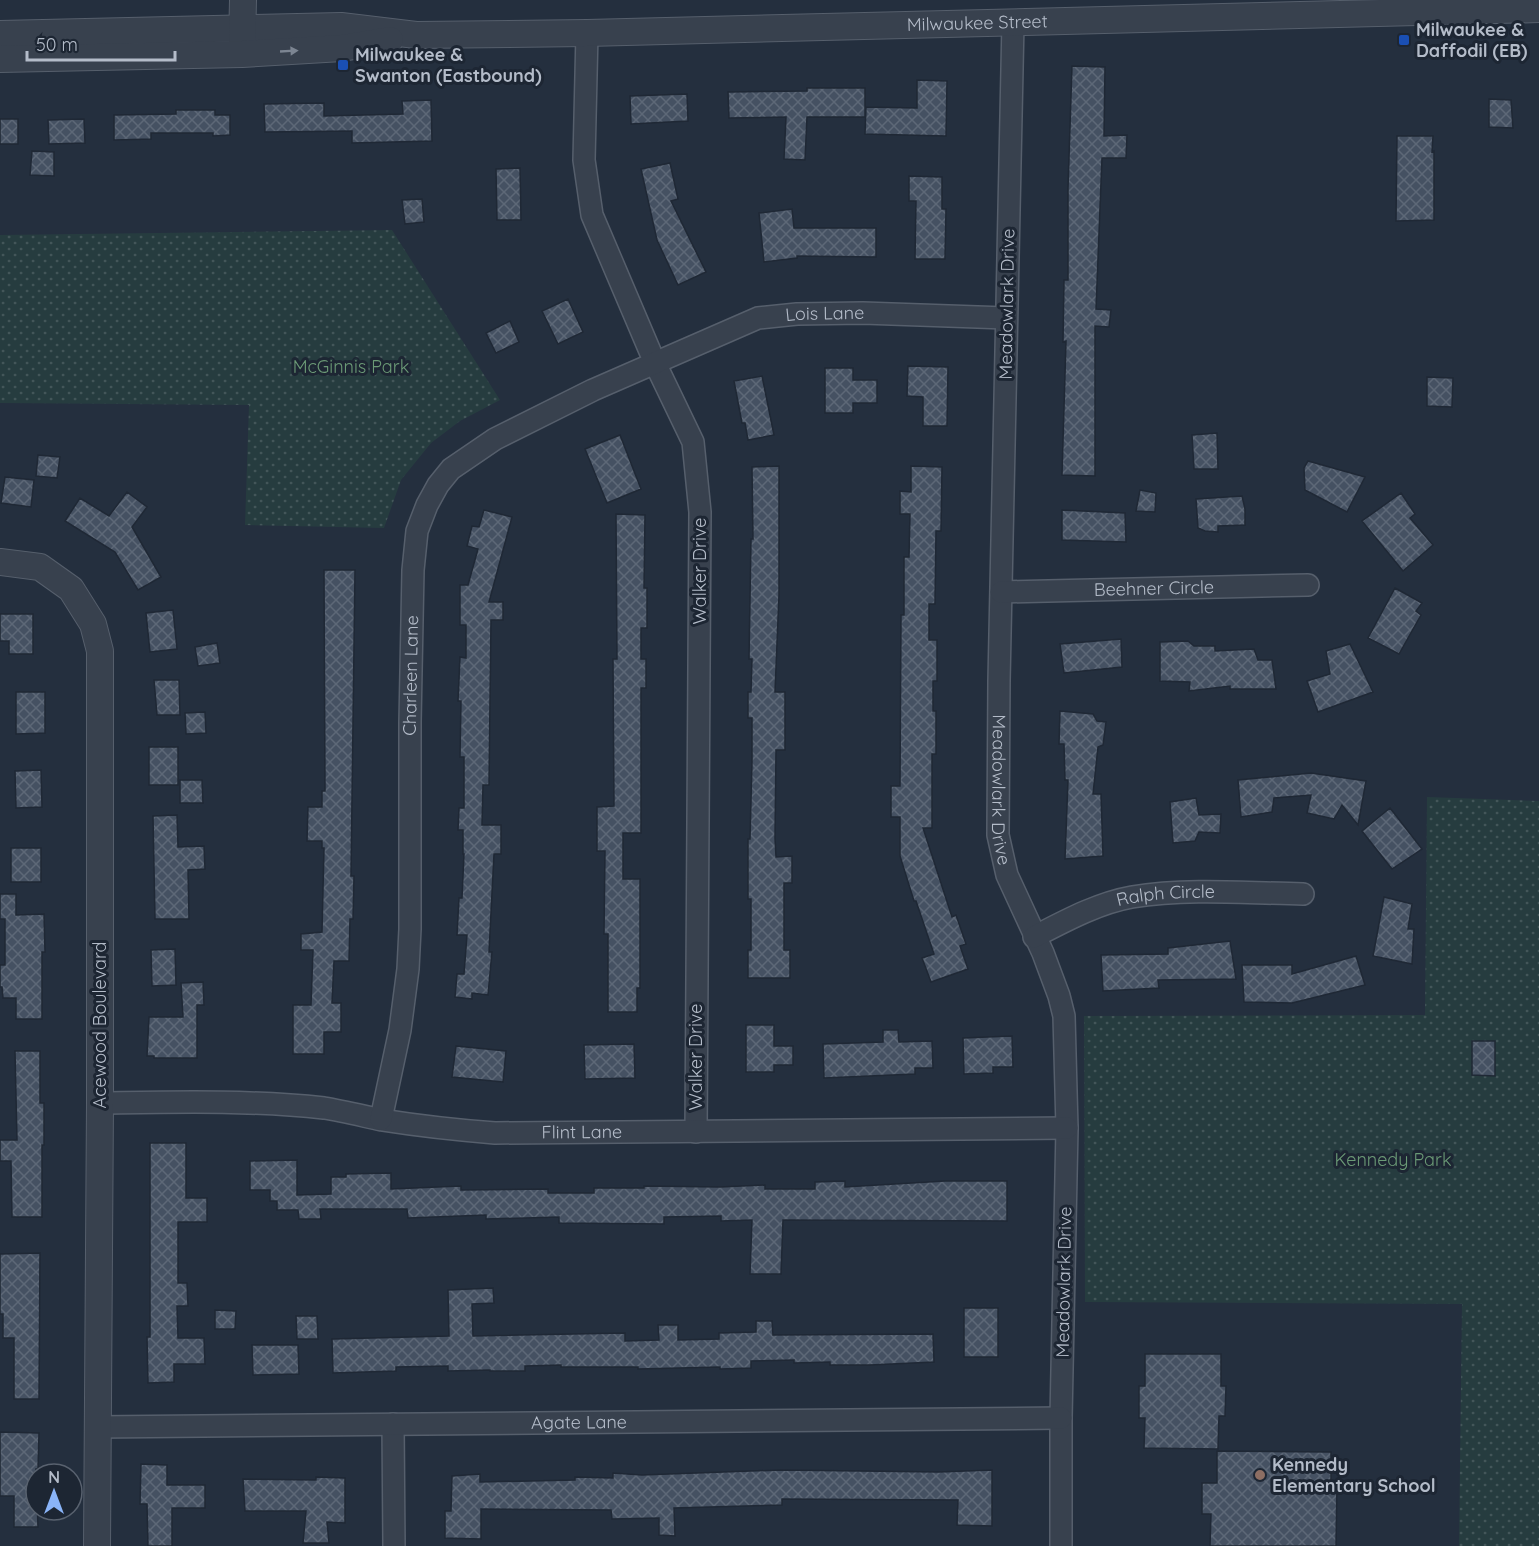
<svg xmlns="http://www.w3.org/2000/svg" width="1539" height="1546" font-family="Quicksand,sans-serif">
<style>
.grass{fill:url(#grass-dots)}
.building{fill:url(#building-cross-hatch);stroke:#1f2835;stroke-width:1.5}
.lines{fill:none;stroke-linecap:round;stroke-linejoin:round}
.minor-casing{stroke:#565f6c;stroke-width:24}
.tertiary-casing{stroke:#565f6c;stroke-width:28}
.minor{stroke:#38414e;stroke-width:21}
.tertiary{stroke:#38414e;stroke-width:26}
.oneway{fill:#7c8592}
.transit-dot{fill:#1a4fb4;stroke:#1d2633;stroke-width:2}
.education-dot{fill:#8d6e63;stroke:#1d2633;stroke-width:2}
.labels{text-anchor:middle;stroke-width:6;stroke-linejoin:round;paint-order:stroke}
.street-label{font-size:18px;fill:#b4bcc9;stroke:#1d2633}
.poi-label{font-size:18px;font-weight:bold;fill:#b4bcc9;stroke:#1d2633;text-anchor:start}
.park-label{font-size:18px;fill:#6b9a76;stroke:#1d2633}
</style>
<defs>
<pattern id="grass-dots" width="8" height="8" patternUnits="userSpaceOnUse" patternTransform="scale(1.5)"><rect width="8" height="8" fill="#263c3f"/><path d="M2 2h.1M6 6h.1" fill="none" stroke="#435659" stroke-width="1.8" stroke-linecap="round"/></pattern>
<pattern id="building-cross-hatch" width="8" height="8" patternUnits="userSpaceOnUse" patternTransform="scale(1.5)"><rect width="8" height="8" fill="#455162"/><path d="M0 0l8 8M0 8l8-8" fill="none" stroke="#5d6877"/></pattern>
</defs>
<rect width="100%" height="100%" fill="#242f3e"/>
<!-- grass -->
<path class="grass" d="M 392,230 L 500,400 L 460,421 L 431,443 L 401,480 L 384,528 L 245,525 L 249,405 L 0,403 L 0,235 Z
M 1427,797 L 1539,801 L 1539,1546 L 1459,1546 L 1462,1304 L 1085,1302 L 1084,1016 L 1425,1015 Z"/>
<!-- building -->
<path class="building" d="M 1072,66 L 1105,67 L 1104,136 L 1127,135 L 1126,158 L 1102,158 L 1096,309 L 1111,310 L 1109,327 L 1095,326 L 1095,476 L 1062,475 L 1066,341 L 1063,342 L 1064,280 L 1068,280 L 1068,188 Z
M 917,80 L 947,81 L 946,136 L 865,134 L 866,107 L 917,108 Z
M 807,88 L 865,88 L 865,117 L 807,117 L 805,160 L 784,159 L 786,117 L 729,118 L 728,92 L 807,91 Z
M 687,94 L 688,121 L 631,124 L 630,96 Z
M 1489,99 L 1511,100 L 1513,128 L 1489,127 Z
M 431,100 L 432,141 L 352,143 L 352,131 L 265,132 L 264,104 L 324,103 L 324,116 L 403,114 L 402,101 Z
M 176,110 L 215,110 L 215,115 L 230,115 L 230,135 L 213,136 L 213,133 L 151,133 L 151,139 L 114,140 L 114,115 L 176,114 Z
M 0,119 L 18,119 L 18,144 L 0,144 Z
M 84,119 L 85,143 L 49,144 L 48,120 Z
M 1397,136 L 1433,136 L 1432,152 L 1434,151 L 1434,220 L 1396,221 Z
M 32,151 L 54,152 L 54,176 L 30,175 Z
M 670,163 L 678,199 L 671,201 L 706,272 L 678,285 L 657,240 L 641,169 Z
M 520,168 L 521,220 L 497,220 L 496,169 Z
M 909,176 L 942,177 L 942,209 L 946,209 L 945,259 L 915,259 L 916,201 L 909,201 Z
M 422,199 L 424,222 L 405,224 L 402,200 Z
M 792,209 L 794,228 L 876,228 L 876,257 L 797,256 L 797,258 L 764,262 L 759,213 Z
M 568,299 L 583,332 L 558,344 L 542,311 Z
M 510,321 L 519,342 L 496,353 L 486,333 Z
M 908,366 L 948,367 L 947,426 L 923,426 L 923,397 L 907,396 Z
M 825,368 L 853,368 L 853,380 L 877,380 L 877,403 L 853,403 L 853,413 L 825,413 Z
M 762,376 L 774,435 L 748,440 L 745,423 L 742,423 L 734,381 Z
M 1427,377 L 1453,378 L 1452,407 L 1427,406 Z
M 1217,433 L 1218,469 L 1194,469 L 1192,435 Z
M 620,435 L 641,489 L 607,503 L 585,449 Z
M 38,455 L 60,457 L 57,478 L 36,476 Z
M 1308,461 L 1365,477 L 1347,512 L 1305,490 L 1304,468 Z
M 779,466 L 779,595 L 775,692 L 785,692 L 785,750 L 776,750 L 775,838 L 776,857 L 792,856 L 792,883 L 784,883 L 784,950 L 790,950 L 790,978 L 748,978 L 748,950 L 751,950 L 751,899 L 748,899 L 748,839 L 750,839 L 752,762 L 752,718 L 748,718 L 748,692 L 751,692 L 752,659 L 749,659 L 751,539 L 753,539 L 752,467 Z
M 911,466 L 942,467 L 941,531 L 936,531 L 935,604 L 929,604 L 929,640 L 937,640 L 937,681 L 933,681 L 933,711 L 936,711 L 936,754 L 932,754 L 932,828 L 923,828 L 952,917 L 956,915 L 966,944 L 960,946 L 968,969 L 931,982 L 922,958 L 934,954 L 916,901 L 914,901 L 900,856 L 900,817 L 891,817 L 891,786 L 900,786 L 901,615 L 904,615 L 904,557 L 909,557 L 910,514 L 900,514 L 900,491 L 911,492 Z
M 5,477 L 34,480 L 31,507 L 1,503 Z
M 1140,490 L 1156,493 L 1155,512 L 1136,511 Z
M 127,492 L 147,507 L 132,527 L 161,577 L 138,590 L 115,552 L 65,521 L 80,498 L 109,516 Z
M 1401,493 L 1415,514 L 1410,518 L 1433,545 L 1403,571 L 1362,521 Z
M 1242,496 L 1245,509 L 1245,525 L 1218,526 L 1218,532 L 1205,531 L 1198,528 L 1196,499 Z
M 484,510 L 512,517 L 489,602 L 503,602 L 503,620 L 491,620 L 489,785 L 483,785 L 482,825 L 501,825 L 501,854 L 494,854 L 489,952 L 492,952 L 488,995 L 472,993 L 472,999 L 455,997 L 457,974 L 464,974 L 467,935 L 457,935 L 459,898 L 462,898 L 464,854 L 463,854 L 463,830 L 458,830 L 459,808 L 464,808 L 464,757 L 460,757 L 461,701 L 458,701 L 460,657 L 466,658 L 466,625 L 460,625 L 460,585 L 468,585 L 478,549 L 467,546 L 472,526 L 479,527 Z
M 1062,510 L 1125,513 L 1126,542 L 1062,540 Z
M 616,514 L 645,515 L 644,588 L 647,588 L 647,628 L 641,628 L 641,659 L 646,659 L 646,688 L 641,688 L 641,833 L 623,833 L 623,879 L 640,879 L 640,988 L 637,988 L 637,1012 L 608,1012 L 608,934 L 604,934 L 605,851 L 597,851 L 597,807 L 614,806 L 613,659 L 617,659 Z
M 324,570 L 355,570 L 351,876 L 354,876 L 353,919 L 350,919 L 349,961 L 334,961 L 332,1003 L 341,1003 L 341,1032 L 324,1032 L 324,1054 L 293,1054 L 293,1005 L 311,1005 L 313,950 L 301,950 L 301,934 L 322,932 L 324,848 L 322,848 L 322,841 L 307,841 L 308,807 L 322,807 L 322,791 L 325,791 Z
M 1395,588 L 1422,603 L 1416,611 L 1421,615 L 1399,654 L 1368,638 Z
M 173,610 L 177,649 L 150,652 L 146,613 Z
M 0,614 L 33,614 L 33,654 L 9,654 L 9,641 L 0,641 Z
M 1121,639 L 1122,667 L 1064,673 L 1060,644 Z
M 1188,641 L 1194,646 L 1215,646 L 1215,651 L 1254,649 L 1258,660 L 1272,660 L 1276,689 L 1230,689 L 1230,686 L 1189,691 L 1190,682 L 1160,681 L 1160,642 Z
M 217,643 L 220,663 L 198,666 L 195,647 Z
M 1350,644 L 1373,692 L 1318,712 L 1307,681 L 1330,674 L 1326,651 Z
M 154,680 L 179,680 L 180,715 L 157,715 Z
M 16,692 L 45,692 L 45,733 L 16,734 Z
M 1060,711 L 1093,714 L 1097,721 L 1106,722 L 1103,745 L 1098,747 L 1093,794 L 1101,794 L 1103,856 L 1065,859 L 1068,780 L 1065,780 L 1064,744 L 1059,744 Z
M 205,712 L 206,733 L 186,734 L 185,713 Z
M 149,747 L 178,747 L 178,785 L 149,785 Z
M 41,770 L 42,807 L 16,808 L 15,771 Z
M 1311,773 L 1366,781 L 1358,825 L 1342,805 L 1334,819 L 1307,813 L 1311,795 L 1274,798 L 1272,812 L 1241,817 L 1238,780 Z
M 180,780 L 202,780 L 203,803 L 180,803 Z
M 1196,798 L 1199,815 L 1221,814 L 1220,833 L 1199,832 L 1195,841 L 1173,843 L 1170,802 Z
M 1390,808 L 1422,849 L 1392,869 L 1362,831 Z
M 177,815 L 178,847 L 204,846 L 205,869 L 188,870 L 189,919 L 155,919 L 153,816 Z
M 11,848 L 41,848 L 41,882 L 11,882 Z
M 0,894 L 16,894 L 16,915 L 44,914 L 45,952 L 42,952 L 42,1019 L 16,1019 L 16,998 L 3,998 L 2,987 L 0,987 L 0,965 L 5,965 L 5,919 L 0,919 Z
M 1384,897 L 1412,904 L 1408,929 L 1414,929 L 1412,964 L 1373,956 Z
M 1230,941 L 1236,979 L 1158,980 L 1159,988 L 1103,991 L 1101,955 L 1168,954 L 1168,948 Z
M 175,949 L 176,985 L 152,986 L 151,950 Z
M 1356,956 L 1365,985 L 1292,1003 L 1244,1002 L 1242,965 L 1292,965 L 1292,974 Z
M 203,982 L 204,1005 L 197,1005 L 197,1058 L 154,1058 L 154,1056 L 147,1056 L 149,1017 L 183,1017 L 181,983 Z
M 746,1025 L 774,1025 L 774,1046 L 793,1046 L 793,1065 L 774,1065 L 774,1072 L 746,1072 Z
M 883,1030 L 898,1030 L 899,1042 L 932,1041 L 933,1068 L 915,1068 L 915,1074 L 824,1078 L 823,1044 L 883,1042 Z
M 1012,1036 L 1013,1067 L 993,1067 L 993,1073 L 964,1074 L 963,1038 Z
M 1472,1041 L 1495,1041 L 1495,1076 L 1472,1075 Z
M 634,1044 L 635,1078 L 585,1079 L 584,1045 Z
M 456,1046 L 506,1051 L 503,1082 L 452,1077 Z
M 15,1051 L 40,1051 L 40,1103 L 44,1103 L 44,1145 L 42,1145 L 42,1217 L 12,1217 L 11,1161 L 0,1161 L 0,1140 L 17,1140 Z
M 150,1143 L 186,1143 L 186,1198 L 207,1198 L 207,1222 L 178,1222 L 178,1283 L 187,1283 L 188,1306 L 177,1306 L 178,1338 L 204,1338 L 205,1364 L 174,1364 L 174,1382 L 148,1383 L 147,1337 L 150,1337 Z
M 297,1160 L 297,1195 L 331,1194 L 331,1177 L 346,1177 L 346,1174 L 391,1173 L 391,1189 L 461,1186 L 461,1190 L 548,1189 L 548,1193 L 594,1193 L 594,1188 L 644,1188 L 644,1186 L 720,1187 L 765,1185 L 765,1189 L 815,1189 L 815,1182 L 845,1181 L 845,1187 L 945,1181 L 1007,1181 L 1007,1221 L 783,1220 L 781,1274 L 750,1274 L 752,1220 L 721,1221 L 721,1216 L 664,1217 L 664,1224 L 559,1223 L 559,1217 L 486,1219 L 486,1215 L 408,1218 L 407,1209 L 320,1209 L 321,1219 L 299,1219 L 298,1210 L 277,1210 L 277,1201 L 270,1201 L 270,1190 L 250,1190 L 250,1161 Z
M 40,1253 L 39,1399 L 14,1399 L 14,1338 L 3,1338 L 3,1314 L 0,1314 L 0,1254 Z
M 493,1288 L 494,1303 L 472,1304 L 473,1336 L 625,1333 L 625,1341 L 659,1340 L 658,1325 L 678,1325 L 678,1340 L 719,1339 L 719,1333 L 756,1332 L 756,1321 L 772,1321 L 773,1335 L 933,1334 L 934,1362 L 870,1365 L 830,1365 L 830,1362 L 794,1363 L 794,1360 L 751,1361 L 751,1368 L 720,1369 L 720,1367 L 638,1369 L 638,1367 L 561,1367 L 561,1365 L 525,1366 L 525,1371 L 490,1371 L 490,1370 L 448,1371 L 448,1366 L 396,1367 L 396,1371 L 333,1373 L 332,1339 L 449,1336 L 448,1290 Z
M 964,1308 L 998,1308 L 998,1357 L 964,1357 Z
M 215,1310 L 236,1311 L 235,1329 L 215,1329 Z
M 296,1316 L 317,1316 L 318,1339 L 297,1339 Z
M 252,1345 L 298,1345 L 299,1374 L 253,1375 Z
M 1145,1354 L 1221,1354 L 1221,1386 L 1226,1386 L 1225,1416 L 1219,1416 L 1218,1449 L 1144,1448 L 1145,1418 L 1139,1418 L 1139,1386 L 1145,1386 Z
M 0,1432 L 39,1433 L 38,1469 L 36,1469 L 38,1527 L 14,1527 L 14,1496 L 0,1496 Z
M 1217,1451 L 1331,1452 L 1331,1484 L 1337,1484 L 1336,1546 L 1210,1546 L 1211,1514 L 1202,1514 L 1202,1483 L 1217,1483 Z
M 141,1464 L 167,1465 L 167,1485 L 205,1485 L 205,1508 L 172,1508 L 172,1546 L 148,1546 L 147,1504 L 140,1504 Z
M 781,1470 L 939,1472 L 992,1470 L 992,1526 L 957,1525 L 958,1500 L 782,1499 L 782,1505 L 674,1508 L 675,1536 L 659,1535 L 659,1518 L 612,1519 L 611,1510 L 481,1509 L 481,1539 L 445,1538 L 445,1511 L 451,1511 L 452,1476 L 480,1474 L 480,1482 L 575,1480 L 575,1477 L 613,1478 L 613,1473 L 642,1475 Z
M 316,1477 L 345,1478 L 345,1523 L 327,1522 L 329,1543 L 303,1543 L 306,1511 L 245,1511 L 243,1479 L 316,1480 Z"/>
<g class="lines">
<!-- minor casing -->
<g class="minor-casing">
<g id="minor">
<path id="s1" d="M 1013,22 L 999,681 L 998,835 L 1007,875 L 1043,953 L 1059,996 L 1064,1016 L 1067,1128 L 1061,1418 L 1061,1546"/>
<path d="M 587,33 L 584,160 L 592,215 L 655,363 L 693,442 L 700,512 L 696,1132"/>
<path id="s2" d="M 1001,592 L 1308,585"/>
<path id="s3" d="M 1034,937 C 1065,921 1098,903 1132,897 C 1188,888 1247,893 1303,894"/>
<path id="s4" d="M 100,1103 C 175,1102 249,1100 324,1108 C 343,1111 363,1116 382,1120 C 420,1126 457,1130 495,1133 L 1067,1128"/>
<path id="s5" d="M 381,1119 L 400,1030 L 408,969 L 410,929 L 410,722 L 413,570 L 417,531 L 427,505 L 438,485 L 451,469 L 495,439 L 593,390 L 758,318 L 797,314 L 863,313 L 1006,318"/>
<path d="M 393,1424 L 394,1546"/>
<path id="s6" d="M 97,1427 L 1061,1418"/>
</g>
</g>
<!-- tertiary casing -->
<g class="tertiary-casing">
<g id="tertiary">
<path id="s7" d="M 0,34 L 341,26 L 416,35 L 587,33 L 1539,9"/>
<path d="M 242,44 L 243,0"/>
<path d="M 0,59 L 242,54 L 342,48 L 390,40"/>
<path d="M 0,562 L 40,567 L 71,589 L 93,624 L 100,651 L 100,1103 L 97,1546"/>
</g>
</g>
<!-- minor -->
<use href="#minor" class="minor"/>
<!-- tertiary -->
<use href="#tertiary" class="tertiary"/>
</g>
<!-- one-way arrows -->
<defs><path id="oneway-solid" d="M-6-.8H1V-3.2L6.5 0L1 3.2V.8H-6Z" transform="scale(1.5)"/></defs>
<use class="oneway" href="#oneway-solid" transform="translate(289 51) rotate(-3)"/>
<!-- markers -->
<g class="transit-dot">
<rect x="1398" y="34" width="12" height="12" rx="3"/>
<rect x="337" y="59" width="12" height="12" rx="3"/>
</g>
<circle class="education-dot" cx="1260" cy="1475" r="6"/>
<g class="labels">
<!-- street labels -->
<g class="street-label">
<text dy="6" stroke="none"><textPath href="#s7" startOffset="978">Milwaukee Street</textPath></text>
<text transform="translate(1007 304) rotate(-89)" y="6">Meadowlark Drive</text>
<text dy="6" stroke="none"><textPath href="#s5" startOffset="1072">Lois Lane</textPath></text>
<text transform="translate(700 571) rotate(-90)" y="6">Walker Drive</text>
<text dy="6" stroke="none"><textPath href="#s2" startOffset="153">Beehner Circle</textPath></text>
<text dy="6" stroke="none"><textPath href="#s5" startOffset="446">Charleen Lane</textPath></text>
<text dy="6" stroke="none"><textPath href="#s1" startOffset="768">Meadowlark Drive</textPath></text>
<text dy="6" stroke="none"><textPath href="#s3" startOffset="140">Ralph Circle</textPath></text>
<text transform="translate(100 1025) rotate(-90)" y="6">Acewood Boulevard</text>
<text transform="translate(696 1057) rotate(-90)" y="6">Walker Drive</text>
<text dy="6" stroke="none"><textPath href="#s4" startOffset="484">Flint Lane</textPath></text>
<text transform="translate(1064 1282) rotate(-89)" y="6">Meadowlark Drive</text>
<text dy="6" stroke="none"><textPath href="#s6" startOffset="482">Agate Lane</textPath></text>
</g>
<!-- poi labels -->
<g class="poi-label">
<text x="1416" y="36">Milwaukee &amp;<tspan x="1416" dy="21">Daffodil (EB)</tspan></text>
<text x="355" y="61">Milwaukee &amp;<tspan x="355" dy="21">Swanton (Eastbound)</tspan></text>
<text x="1272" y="1471">Kennedy<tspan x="1272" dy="21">Elementary School</tspan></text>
</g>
<!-- park labels -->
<g class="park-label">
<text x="351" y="373">McGinnis Park</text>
<text x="1393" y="1166">Kennedy Park</text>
</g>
</g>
<!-- north arrow -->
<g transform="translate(54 1492)"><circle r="28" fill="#1d2633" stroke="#59626f" stroke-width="1.5"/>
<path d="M0-4.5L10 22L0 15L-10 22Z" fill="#8ab4f8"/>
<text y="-9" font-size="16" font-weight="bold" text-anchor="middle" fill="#b4bcc9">N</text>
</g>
<!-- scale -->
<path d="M27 51v9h148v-9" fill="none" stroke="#b4bcc9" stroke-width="3"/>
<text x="36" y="51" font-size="18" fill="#b4bcc9" stroke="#1d2633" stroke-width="4.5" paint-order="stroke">50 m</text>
</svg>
